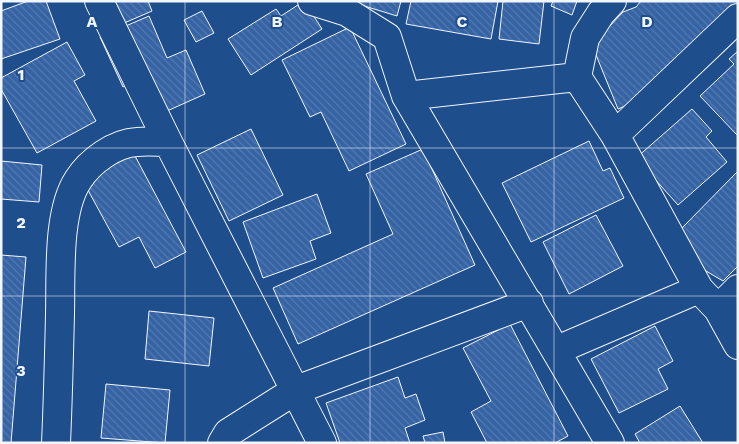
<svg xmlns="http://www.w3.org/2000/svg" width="739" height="444" font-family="'Work Sans',sans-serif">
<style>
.building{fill:url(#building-back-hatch);stroke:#f2f6ff}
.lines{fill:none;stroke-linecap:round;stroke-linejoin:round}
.minor-casing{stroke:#f2f6ff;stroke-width:30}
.minor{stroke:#1f4e8c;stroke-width:28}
.grid{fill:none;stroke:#f2f6ff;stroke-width:1;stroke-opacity:0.55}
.grid-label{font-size:16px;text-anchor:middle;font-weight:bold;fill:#f2f6ff;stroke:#1f4e8c;stroke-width:4;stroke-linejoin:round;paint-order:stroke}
</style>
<defs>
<pattern id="building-back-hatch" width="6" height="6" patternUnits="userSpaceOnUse" patternTransform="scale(1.25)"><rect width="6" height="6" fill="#3563a3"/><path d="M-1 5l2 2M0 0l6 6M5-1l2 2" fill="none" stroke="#537ab1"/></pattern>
</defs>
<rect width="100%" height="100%" fill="#1f4e8c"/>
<!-- building -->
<path class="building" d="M 28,1 L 46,1 L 60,39 L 1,59 L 1,11 Z
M 86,1 L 148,1 L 152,11 L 122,24 Z
M 304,1 L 322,29 L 251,75 L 228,39 L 276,9 L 281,16 Z
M 348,1 L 401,1 L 397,16 Z
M 411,1 L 498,1 L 491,39 L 406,24 Z
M 503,1 L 544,1 L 539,44 L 499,39 Z
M 553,1 L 577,1 L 572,15 L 551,6 Z
M 641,1 L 738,1 L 738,7 L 639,100 L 618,109 L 592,45 L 623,12 L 636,7 Z
M 202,11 L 214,33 L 196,42 L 184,20 Z
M 149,16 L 167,58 L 186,50 L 205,94 L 147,120 L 131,83 L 123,87 L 100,37 Z
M 350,27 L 406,144 L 349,171 L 321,112 L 310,117 L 282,60 Z
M 67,42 L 85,75 L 74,81 L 96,121 L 37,153 L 1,89 L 1,78 Z
M 738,51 L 738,136 L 700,96 L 734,64 L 729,59 Z
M 692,109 L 712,131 L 706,137 L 727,162 L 678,205 L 636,158 Z
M 251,129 L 283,195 L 229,221 L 197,155 Z
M 589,141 L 603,171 L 610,168 L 624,198 L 531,242 L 502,183 Z
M 423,149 L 475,265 L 298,344 L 273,288 L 393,234 L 366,174 Z
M 134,154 L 186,252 L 155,268 L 139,237 L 119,247 L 83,181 Z
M 1,161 L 42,165 L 39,202 L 1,199 Z
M 738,171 L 738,266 L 723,281 L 701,268 L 679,231 Z
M 317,194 L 331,233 L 310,241 L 316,259 L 263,278 L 243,222 Z
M 596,215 L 623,266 L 569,294 L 543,242 Z
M 1,255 L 26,257 L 11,443 L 1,443 Z
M 149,311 L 214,318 L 209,366 L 145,359 Z
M 510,324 L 568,436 L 555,443 L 487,443 L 471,412 L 491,401 L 463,348 Z
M 655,326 L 673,361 L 658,369 L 668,389 L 619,413 L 591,359 Z
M 398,377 L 405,398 L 416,394 L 425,420 L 405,428 L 410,443 L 340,443 L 326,403 Z
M 106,384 L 170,390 L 165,443 L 101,438 Z
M 680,406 L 703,443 L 640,443 L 635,434 Z
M 443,432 L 445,443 L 425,443 L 423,436 Z"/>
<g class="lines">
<!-- minor casing -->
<g class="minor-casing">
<path id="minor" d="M 99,1 L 168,142 L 322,443
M 312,1 L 347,12 L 387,37 L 406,96 L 610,443
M 612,1 L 601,13 L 585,38 L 577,77 L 615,135 L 699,289 L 718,309 L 738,345
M 406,96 L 577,77
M 615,135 L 738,18
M 732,320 L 718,309 L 738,289
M 557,350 L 699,289
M 56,443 C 58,400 59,357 60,314 C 61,275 57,212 78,180 C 90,161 115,143 137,142 C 147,141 158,142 168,142
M 222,443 L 228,433 L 296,390 L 529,303"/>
</g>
<!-- minor -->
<use href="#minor" class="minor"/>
</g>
<!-- grid -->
<path class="grid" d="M 185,1 L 185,443M 370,1 L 370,443M 554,1 L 554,443M 1,148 L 738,148M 1,296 L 738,296"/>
<g class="grid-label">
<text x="92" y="27">A</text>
<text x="277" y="27">B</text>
<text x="462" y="27">C</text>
<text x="647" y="27">D</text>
<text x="21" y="80">1</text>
<text x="21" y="228">2</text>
<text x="21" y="376">3</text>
</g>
<!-- border -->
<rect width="739" height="444" fill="none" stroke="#f2f6ff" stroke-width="5"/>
</svg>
